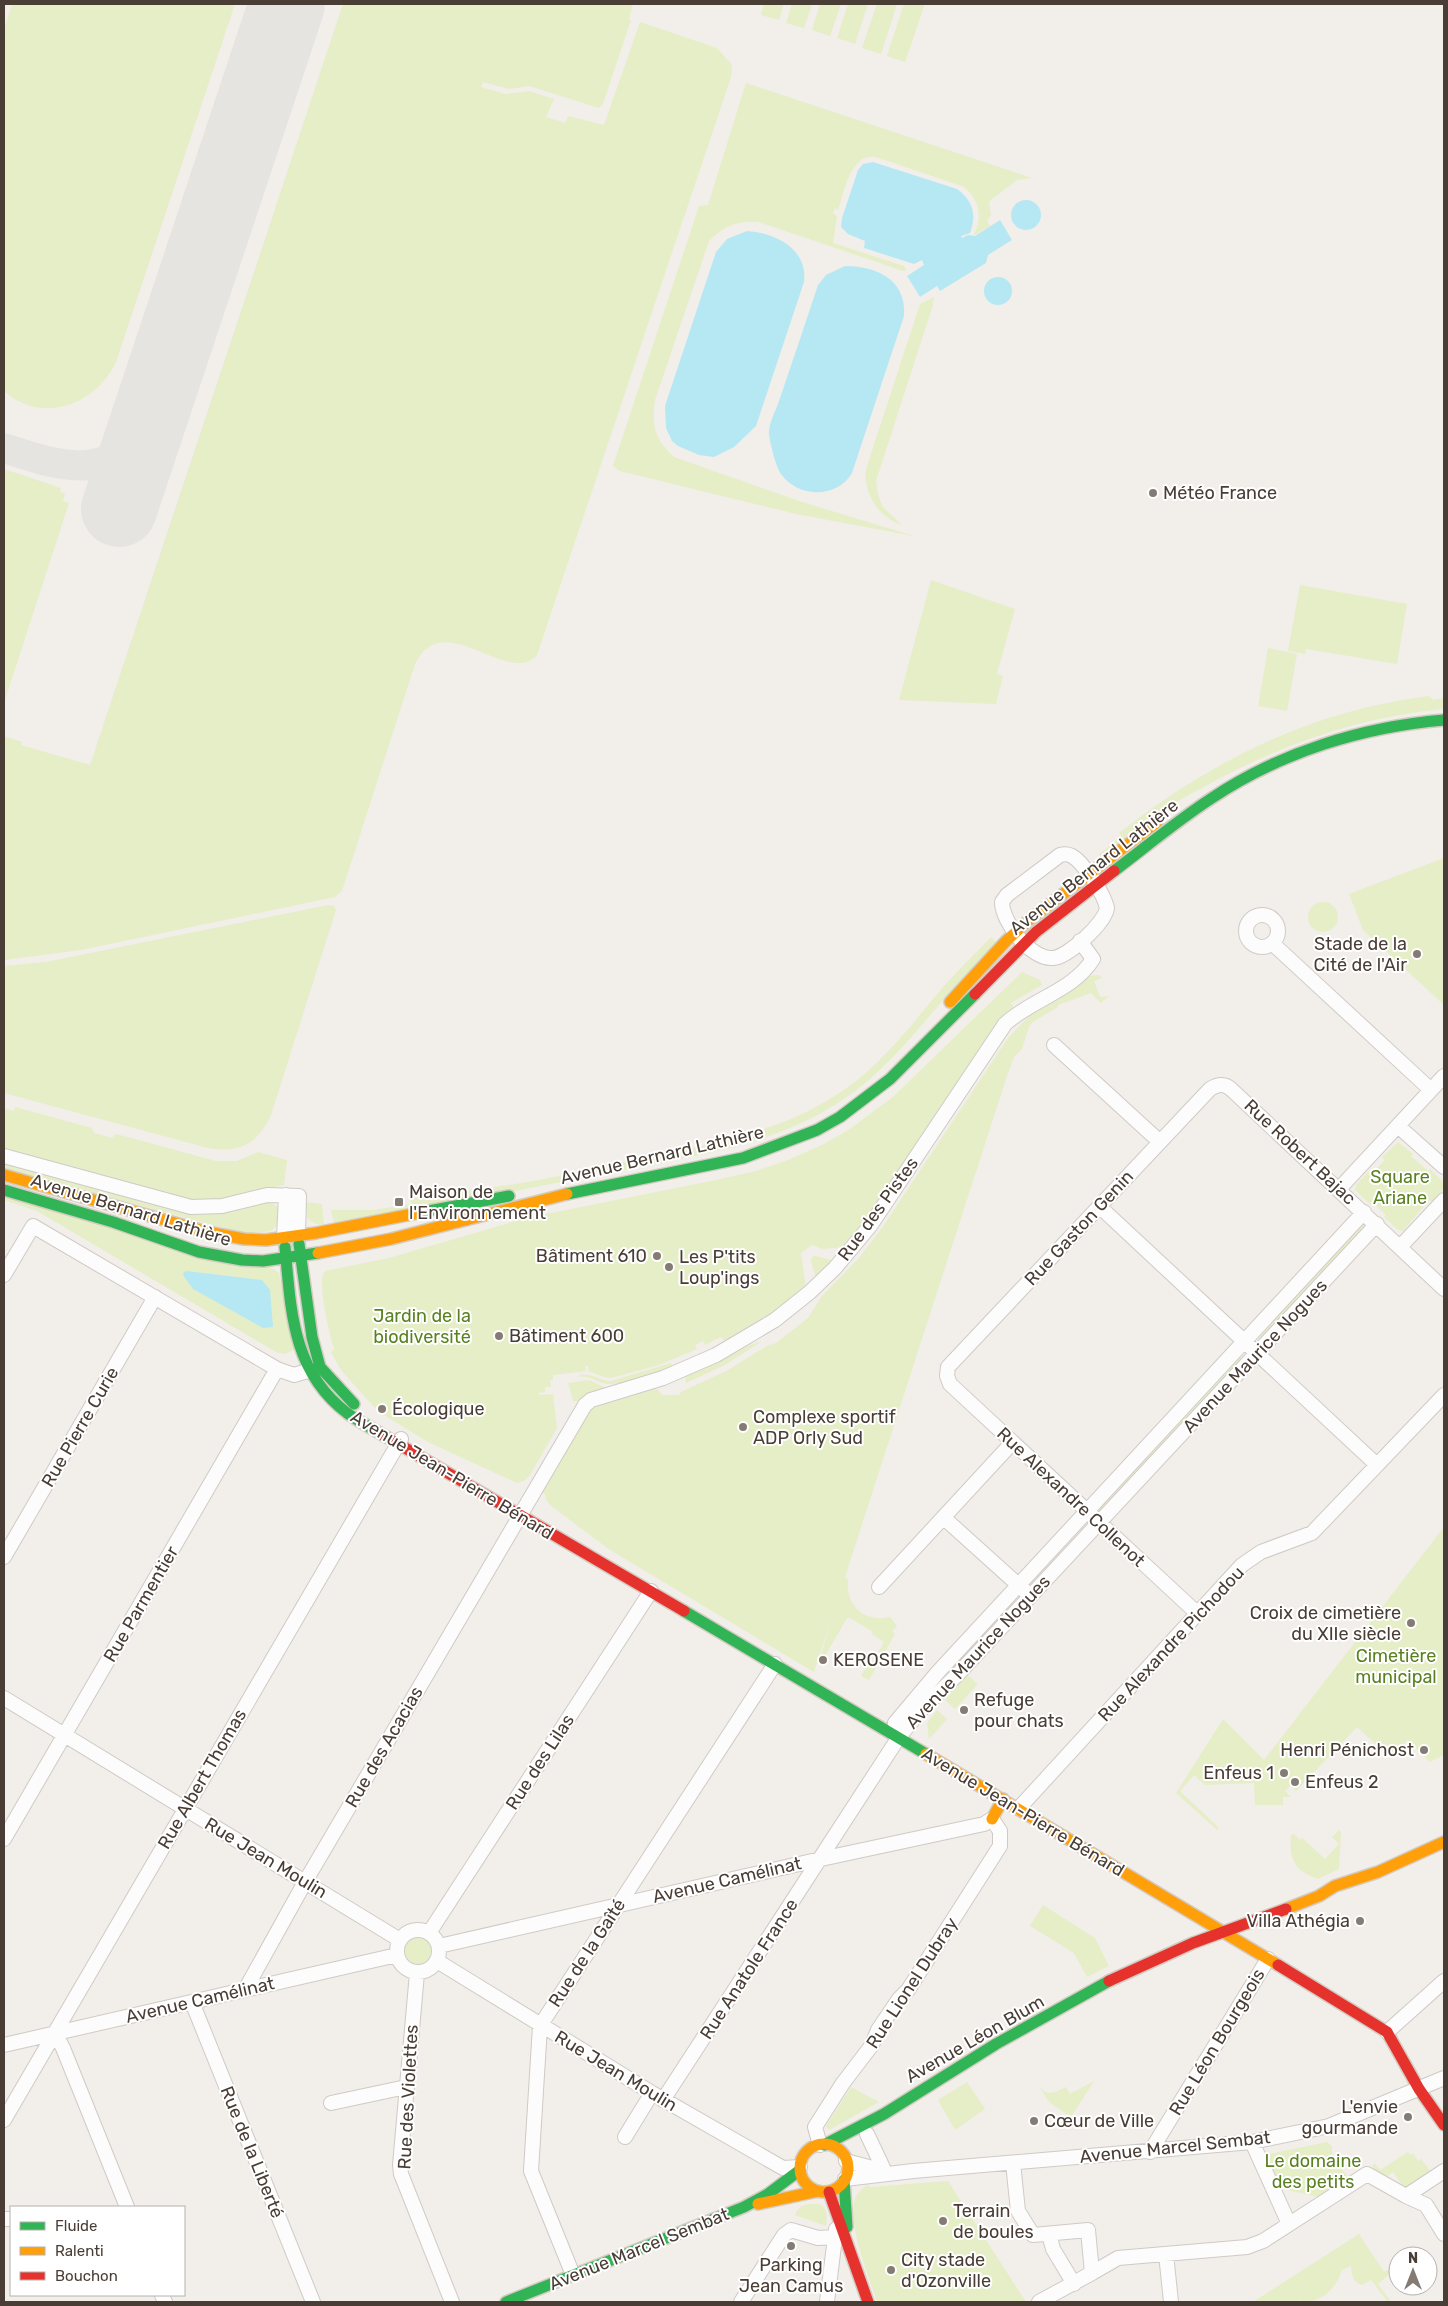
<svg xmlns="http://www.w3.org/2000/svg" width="1448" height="2306" font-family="Rubik,sans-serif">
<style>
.green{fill:#e6eec7}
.water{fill:#b6e8f4}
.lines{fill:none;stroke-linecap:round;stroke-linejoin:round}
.taxiway{stroke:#e6e4e1;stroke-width:30}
.runway{stroke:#e6e4e1;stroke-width:76}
.street-casing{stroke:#cfcac6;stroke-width:16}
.fast-casing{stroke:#d3cbc2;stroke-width:14}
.slow-casing{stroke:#d3cbc2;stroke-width:14}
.jam-casing{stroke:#d3cbc2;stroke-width:14}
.street{stroke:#fdfcfc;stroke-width:14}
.fast{stroke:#30b455;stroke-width:11}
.slow{stroke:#ff9f0a;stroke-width:11}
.jam{stroke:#e5322d;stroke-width:11}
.poi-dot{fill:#847b74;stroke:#fff;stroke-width:2}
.labels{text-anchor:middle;stroke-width:4;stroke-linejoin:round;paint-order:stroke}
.poi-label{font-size:18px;fill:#493d35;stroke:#fff;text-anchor:start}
.street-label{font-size:18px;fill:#493d35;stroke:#fff}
.park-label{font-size:18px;fill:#5a8121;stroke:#fff}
</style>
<rect width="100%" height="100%" fill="#f2eeea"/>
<!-- green -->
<path class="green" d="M 12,4 L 235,4 L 116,362 C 96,405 42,425 4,391 L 4,29 Z
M 343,4 L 633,4 L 629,19 L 631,20 L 603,104 L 599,108 L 529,86 L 509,89 L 483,82 L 481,87 L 505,94 L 529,91 L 554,99 L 546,117 L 565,123 L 568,116 L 604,125 L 640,22 L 717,48 L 732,65 L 731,77 L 537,655 C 509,688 443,605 415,664 L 342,891 L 335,897 L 81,950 L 4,960 L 4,736 L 22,742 L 21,745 L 90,765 Z
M 764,4 L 784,4 L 779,20 L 761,15 Z
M 792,4 L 812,4 L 804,28 L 786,23 Z
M 820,4 L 841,4 L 830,36 L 812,30 Z
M 848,4 L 868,4 L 855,44 L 837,38 Z
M 877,4 L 897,4 L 881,54 L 862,48 Z
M 904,4 L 925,4 L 905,62 L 887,56 Z
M 746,83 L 1032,178 L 1017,180 L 992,199 L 989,202 L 991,215 L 987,221 L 990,226 L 975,235 L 974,234 C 983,217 979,199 964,187 L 876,157 C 850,153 845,191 838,210 L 835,208 L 833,213 L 837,216 L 833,243 L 904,266 L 906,270 L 903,271 L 759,222 C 738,220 723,226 709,241 L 655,400 C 651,426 655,439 674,457 L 802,502 L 914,536 L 796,514 L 620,471 L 613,466 L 699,206 L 708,205 Z
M 934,297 L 932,308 L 876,481 L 878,495 L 883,507 L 902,525 C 878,517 863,493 866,469 L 920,304 Z
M 4,469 L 61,488 L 60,492 L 65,494 L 63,501 L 69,503 L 4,703 Z
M 931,580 L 1015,609 L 997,674 L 1003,676 L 996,704 L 899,700 Z
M 1300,585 L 1407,604 L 1397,664 L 1306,649 L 1305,654 L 1288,651 Z
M 1268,648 L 1297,654 L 1287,711 L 1258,706 Z
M 1429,696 L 1433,700 L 1444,698 L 1444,709 C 1358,717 1279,745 1204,787 C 1185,797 1166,807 1149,820 C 1132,831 1116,844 1100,857 L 1099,854 L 1122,836 L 1119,833 C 1213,760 1310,711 1429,696 Z
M 1444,858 L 1444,1005 L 1363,930 L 1349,894 Z
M1308 917a15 15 0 1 1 30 0a15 15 0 1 1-30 0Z
M 328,905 L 334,906 L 336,910 L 271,1115 C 257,1144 240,1154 208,1148 L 4,1093 L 4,966 L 46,962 Z
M 991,937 L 997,943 C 979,961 962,979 945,998 C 912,1036 881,1076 838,1103 C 774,1144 700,1155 627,1169 C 530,1189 432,1206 334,1223 L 331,1210 L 373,1210 L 411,1204 L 410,1199 C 447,1191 484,1189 522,1183 C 570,1175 618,1163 666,1153 C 731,1140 793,1127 848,1087 C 887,1059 913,1022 944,986 C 959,969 975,954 991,937 Z
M 1022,972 L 1040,980 L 1042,985 L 1011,1003 L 1015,1009 L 870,1216 L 846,1247 L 823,1249 L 812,1245 L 801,1253 L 806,1288 L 743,1334 L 723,1340 L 721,1337 L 705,1345 L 703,1341 L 695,1345 L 697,1349 L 659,1365 L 611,1378 L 604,1377 L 588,1371 L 588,1366 L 585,1366 L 586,1371 L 553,1375 L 553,1380 L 550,1380 L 551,1387 L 545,1387 L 545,1392 L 539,1393 L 539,1395 L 553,1394 L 557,1428 L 530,1475 L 525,1480 L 517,1483 L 428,1442 L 384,1415 L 387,1409 L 379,1405 L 377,1409 L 374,1407 L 341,1370 L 331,1352 L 334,1349 C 330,1336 316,1280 325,1271 L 389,1258 L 526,1218 L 721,1179 L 756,1171 L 788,1160 L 822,1145 L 850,1129 L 894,1096 Z
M 1098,975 L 1102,978 L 1094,981 L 1100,997 L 1109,996 L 1101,1003 L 1091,993 L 1058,1005 L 1058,1007 L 1033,1022 L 1029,1027 L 1022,1049 L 1014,1057 L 1007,1076 L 845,1577 L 848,1579 C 845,1605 863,1623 890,1617 L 897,1626 L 892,1631 L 895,1634 L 869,1680 L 861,1676 L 868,1664 L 871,1665 L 884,1642 L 872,1634 L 873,1632 L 850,1618 L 847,1618 L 825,1656 L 821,1655 L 832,1617 L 814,1672 L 610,1550 L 550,1505 L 546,1499 L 545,1494 L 541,1493 L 585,1414 L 596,1404 L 651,1388 L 657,1389 L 662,1395 L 679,1395 L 681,1392 L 726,1371 L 767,1346 L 776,1343 L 808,1318 L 822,1296 L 858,1259 L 882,1228 L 1008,1038 L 1029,1016 L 1028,1013 L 1088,976 Z
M 15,1107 L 92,1128 L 94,1133 L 112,1138 L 116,1134 L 216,1161 L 237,1161 L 258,1152 L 287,1160 L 284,1185 L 210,1201 L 189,1200 L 24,1156 L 4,1149 L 4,1108 L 14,1111 Z
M 1398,1142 L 1413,1154 L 1411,1156 L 1428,1171 L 1430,1169 L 1444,1183 L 1444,1189 L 1431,1202 L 1429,1200 L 1403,1231 L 1398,1230 L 1384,1217 L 1386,1215 L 1373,1203 L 1371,1205 L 1355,1190 L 1356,1185 L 1368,1172 L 1371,1174 L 1385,1160 L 1382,1157 Z
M 4,1162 L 181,1211 C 212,1216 239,1208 269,1201 L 279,1208 L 278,1224 L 271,1231 L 246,1234 L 4,1169 Z
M 4,1197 L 272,1268 L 279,1273 L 295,1350 L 284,1354 L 276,1352 L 37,1211 L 4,1200 Z
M 304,1202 L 322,1204 L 324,1225 C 308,1224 305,1217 304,1202 Z
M 1363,1224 L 1366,1226 L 1261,1339 L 1257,1336 Z
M 816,1256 L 834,1261 L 816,1278 L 811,1262 L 812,1257 Z
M 762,1341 L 725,1365 L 686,1383 L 685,1375 L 741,1348 Z
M 1239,1356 L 1242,1359 L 1102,1510 L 1099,1507 Z
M 671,1363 L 672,1366 C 653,1373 630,1384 610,1384 C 597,1384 593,1375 579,1377 L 579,1375 C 594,1373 597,1380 611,1381 Z
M 589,1380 L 604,1387 L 614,1387 L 585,1396 L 579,1401 L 573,1401 L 568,1383 Z
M 1444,1527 L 1444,1755 L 1430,1762 L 1407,1740 L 1391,1758 L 1357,1727 L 1296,1791 L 1290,1786 L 1285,1791 L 1291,1797 L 1283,1797 L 1283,1805 L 1255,1805 L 1254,1783 L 1205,1785 L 1194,1775 L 1180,1791 L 1219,1828 L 1217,1830 L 1176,1793 L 1223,1719 L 1264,1760 Z
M 1014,1600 L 1015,1608 L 941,1681 L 940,1680 Z
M 967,1675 L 978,1684 L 955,1709 L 945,1700 Z
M 937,1710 L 947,1719 L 929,1739 L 927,1723 Z
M 1339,1830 L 1341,1832 L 1339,1869 L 1318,1879 C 1295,1871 1289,1860 1291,1835 L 1294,1834 L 1300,1840 L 1302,1838 L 1325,1859 L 1339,1844 L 1332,1837 Z
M 1043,1905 L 1095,1938 L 1109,1966 L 1087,1977 L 1074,1953 L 1030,1926 Z
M405 1951a13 13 0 1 1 26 0a13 13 0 1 1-26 0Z
M 1094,2081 L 1071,2117 L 1050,2103 L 1039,2087 C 1048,2097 1056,2092 1066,2087 L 1070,2094 Z
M 967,2082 L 985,2109 L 955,2130 L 938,2100 Z
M 851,2087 L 879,2102 L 829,2130 L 826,2126 Z
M 1327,2142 L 1332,2146 L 1332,2156 L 1350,2180 L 1322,2198 L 1279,2188 L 1264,2155 Z
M 1408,2152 L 1410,2155 L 1413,2153 L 1418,2161 L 1421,2159 L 1431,2172 L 1405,2189 L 1393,2172 L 1386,2177 L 1384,2174 L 1381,2177 L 1372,2166 L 1375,2163 L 1380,2170 Z
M 948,2181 L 1026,2302 L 877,2302 C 869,2277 847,2224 855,2199 C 857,2193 862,2188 868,2185 L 870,2187 Z
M 819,2204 C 829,2209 827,2217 826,2226 L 795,2215 C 799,2203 808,2204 819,2204 Z
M 1359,2234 L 1384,2272 L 1398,2264 L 1398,2269 L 1393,2271 L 1378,2284 L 1391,2302 L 1388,2302 L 1371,2280 L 1362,2285 C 1352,2282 1352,2275 1351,2266 L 1342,2270 C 1336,2289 1322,2302 1302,2302 L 1300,2300 L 1297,2302 L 1253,2302 Z"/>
<!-- water -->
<path class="water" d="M 873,162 L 957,189 C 973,201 977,214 970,233 L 961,236 L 962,238 L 968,235 L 975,236 L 1000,220 L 1012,240 L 988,255 L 986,263 L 940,291 L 937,286 L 920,297 L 907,276 L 924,265 L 922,260 L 914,264 L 864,248 L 865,241 L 848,234 L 841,227 L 842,218 L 858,170 L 863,164 Z
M1011 215a15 15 0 1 1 30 0a15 15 0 1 1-30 0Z
M 747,231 C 776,233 808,249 804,282 L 756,426 L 734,447 L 714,457 L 699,455 L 678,446 L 672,441 L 666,428 L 665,406 L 716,252 L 727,239 Z
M 845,266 C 877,266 907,280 904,316 L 852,473 C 837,499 798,498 781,474 C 776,467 770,443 769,434 C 768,425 776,410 779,401 C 792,363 805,324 818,285 L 826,275 Z
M984 291a14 14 0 1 1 28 0a14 14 0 1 1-28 0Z
M 187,1271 L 262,1280 L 270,1290 L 273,1327 L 263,1328 L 193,1289 L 183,1275 L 184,1272 Z"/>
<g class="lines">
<!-- taxiway -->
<path class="taxiway" d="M 4,448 C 68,469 113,484 151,413"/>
<!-- runway -->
<path class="runway" d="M 119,509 L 287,4"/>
<!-- street casing -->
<g class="street-casing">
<path id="street" d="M 1060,855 C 1064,854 1068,854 1072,856 C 1084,863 1104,894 1107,908 C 1105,923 1068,957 1053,958 C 1031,960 1002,922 1002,902 L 1007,895 Z
M1246 931a16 16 0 1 1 32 0a16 16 0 1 1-32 0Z
M 1272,943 L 1431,1090
M 1054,1045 L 1160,1142
M 1398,1126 L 1444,1167
M 4,1156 L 191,1207 L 222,1206 L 267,1195 L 299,1196 L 298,1236
M 1339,1189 L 1444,1076
M 1100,1207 L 1377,1465
M 284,1238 L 286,1195
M 1400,1247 L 1444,1200
M 4,1275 L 33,1226 L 277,1369 L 294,1375 L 318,1368
M 944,1518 L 1025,1591
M 4,1557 L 155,1297
M 879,1587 L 1012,1443
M 1198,1614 L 950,1384 L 947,1376 L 948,1367 L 1210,1089 C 1218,1084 1225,1083 1232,1090 L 1444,1289
M 4,1698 L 400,1940
M 899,1737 L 895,1723 L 938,1672 L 1364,1212
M 1019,1808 L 1242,1565 L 1261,1552 L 1312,1533 L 1444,1395
M 4,1839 L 277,1369
M397 1951a21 21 0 1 1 42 0a21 21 0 1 1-42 0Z
M 429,1933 L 651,1591
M 439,1946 L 821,1859 L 984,1824 L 992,1819 L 1000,1831 L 1000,1846 L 908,1990 L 899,1999 L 878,2030 L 872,2045 L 843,2083 L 815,2127 L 820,2145
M 437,1961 L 652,2093 L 783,2168 L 800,2167
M 417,1973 L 400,2165 L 401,2174 L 452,2302
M 245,1990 L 305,1882 L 585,1405 L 591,1400 L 663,1378 L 716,1355 L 775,1320 L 810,1292 L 835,1268 L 870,1226 L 1005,1024 C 1032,999 1073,991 1093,959 L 1080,941
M 192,2002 L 313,2302
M 1387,2032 L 1444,1981
M 55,2033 L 63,2048 L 127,2207
M 4,2045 L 397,1955
M 663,2100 L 899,1737 L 921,1710 L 959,1673 L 1377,1224
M 331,2103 L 406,2087
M 4,2120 L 401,1439
M 867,2134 L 885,2172
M 625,2137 L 652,2093
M 1252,2142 L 1289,2224
M 1150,2152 L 1268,1959
M 846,2161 L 884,2171
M 1013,2163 L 1018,2211 L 1033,2235 L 1088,2230 L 1092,2273 L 1118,2258 L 1247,2247 L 1263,2241 L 1367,2174 L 1406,2196 L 1444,2171
M 845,2179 L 913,2171 L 1252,2142 L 1329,2126 L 1444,2078
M 1406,2196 L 1426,2205 L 1444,2234
M 4,2219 L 11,2219
M 1049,2234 L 1053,2249 L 1074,2284
M 1166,2254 L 1171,2302
M 573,2275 L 531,2171 L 540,2026 L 775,1664
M 162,2295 L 165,2302
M 741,2302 L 784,2235 L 791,2230 L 818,2238 L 835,2237
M 827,2302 L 836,2229
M 1039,2302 L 1092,2273"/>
</g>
<!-- fast casing -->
<g class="fast-casing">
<path id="fast" d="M 1114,871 C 1147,846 1178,820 1212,798 C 1281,752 1362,727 1444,720
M 4,1190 L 113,1222 L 199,1252 L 242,1260 L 263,1261 L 318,1253
M 567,1194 L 743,1158 L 817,1130 L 840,1117 L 890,1079 L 975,994
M 418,1213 L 509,1196
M 299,1244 L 312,1337 L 320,1367 L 354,1404
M 285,1247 C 291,1311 292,1371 347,1413 C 358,1421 371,1428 383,1435
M 684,1611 L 926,1754
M 824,2145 L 884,2114 L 996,2044 L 1109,1981
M 844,2180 L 847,2227
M 506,2302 L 744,2207 L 768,2194 L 800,2170"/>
</g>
<!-- slow casing -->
<g class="slow-casing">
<path id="slow" d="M 950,1002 L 1006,941 L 1028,921 L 1157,822
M 4,1175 L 207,1232 L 244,1239 L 266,1240 L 316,1233 L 418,1213
M 318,1253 L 391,1239 L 567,1194
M 926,1754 L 1278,1965
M 992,1819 L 1003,1799
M 1286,1909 L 1319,1896 L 1335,1886 L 1378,1872 L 1444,1842
M800 2168a24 24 0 1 1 48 0a24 24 0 1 1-48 0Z
M 758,2204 L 818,2191"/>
</g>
<!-- jam casing -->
<g class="jam-casing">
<path id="jam" d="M 975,994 L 1036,932 L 1114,871
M 383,1435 L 684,1611
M 1278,1965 L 1387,2032 L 1419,2089 L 1444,2125
M 1109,1981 L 1193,1943 L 1286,1909
M 829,2192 L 868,2302"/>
</g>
<!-- street -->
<use href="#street" class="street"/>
<!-- fast -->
<use href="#fast" class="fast"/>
<!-- slow -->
<use href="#slow" class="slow"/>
<!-- jam -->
<use href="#jam" class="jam"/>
</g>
<!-- markers -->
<g class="poi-dot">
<circle cx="1153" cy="493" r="5"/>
<circle cx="1417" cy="954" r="5"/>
<rect x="394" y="1197" width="10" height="10" rx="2.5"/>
<circle cx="657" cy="1256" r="5"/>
<circle cx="669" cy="1267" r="5"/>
<circle cx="499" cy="1336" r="5"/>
<circle cx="382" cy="1409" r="5"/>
<circle cx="743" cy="1427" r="5"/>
<circle cx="1411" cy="1623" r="5"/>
<circle cx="823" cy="1660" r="5"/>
<circle cx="964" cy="1710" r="5"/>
<circle cx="1424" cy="1750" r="5"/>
<circle cx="1284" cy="1773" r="5"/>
<circle cx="1295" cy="1782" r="5"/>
<circle cx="1360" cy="1921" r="5"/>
<circle cx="1408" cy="2117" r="5"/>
<circle cx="1034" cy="2121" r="5"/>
<circle cx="943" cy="2221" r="5"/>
<circle cx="791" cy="2246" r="5"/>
<circle cx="891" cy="2270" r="5"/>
</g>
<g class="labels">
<!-- poi labels -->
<g class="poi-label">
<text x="1163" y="499">Météo France</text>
<text x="1407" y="950" text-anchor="end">Stade de la<tspan x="1407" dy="21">Cité de l'Air</tspan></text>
<text x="409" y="1198">Maison de<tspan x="409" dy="21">l'Environnement</tspan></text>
<text x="647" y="1262" text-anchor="end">Bâtiment 610</text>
<text x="679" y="1263">Les P'tits<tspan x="679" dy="21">Loup'ings</tspan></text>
<text x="509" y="1342">Bâtiment 600</text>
<text x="392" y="1415">Écologique</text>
<text x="753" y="1423">Complexe sportif<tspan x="753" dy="21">ADP Orly Sud</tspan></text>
<text x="1401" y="1619" text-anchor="end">Croix de cimetière<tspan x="1401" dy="21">du XIIe siècle</tspan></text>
<text x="833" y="1666">KEROSENE</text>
<text x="974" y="1706">Refuge<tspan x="974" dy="21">pour chats</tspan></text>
<text x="1414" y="1756" text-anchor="end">Henri Pénichost</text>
<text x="1274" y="1779" text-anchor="end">Enfeus 1</text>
<text x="1305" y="1788">Enfeus 2</text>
<text x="1350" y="1927" text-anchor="end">Villa Athégia</text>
<text x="1398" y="2113" text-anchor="end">L'envie<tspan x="1398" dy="21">gourmande</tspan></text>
<text x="1044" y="2127">Cœur de Ville</text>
<text x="953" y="2217">Terrain<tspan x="953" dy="21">de boules</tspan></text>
<text x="901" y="2266">City stade<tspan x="901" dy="21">d'Ozonville</tspan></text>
<text x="791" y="2271" text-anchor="middle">Parking<tspan x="791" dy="21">Jean Camus</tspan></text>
</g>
<!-- street labels -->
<g class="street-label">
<text transform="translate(1094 867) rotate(-38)" y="6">Avenue Bernard Lathière</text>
<text transform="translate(1300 1152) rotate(43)" y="6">Rue Robert Bajac</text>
<text transform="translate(662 1155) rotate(-13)" y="6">Avenue Bernard Lathière</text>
<text transform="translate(878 1209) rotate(-54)" y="6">Rue des Pistes</text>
<text transform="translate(131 1210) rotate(17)" y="6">Avenue Bernard Lathière</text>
<text transform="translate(1079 1228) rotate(-47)" y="6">Rue Gaston Genin</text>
<text transform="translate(1255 1356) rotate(-47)" y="6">Avenue Maurice Nogues</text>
<text transform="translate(80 1427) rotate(-60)" y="6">Rue Pierre Curie</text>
<text transform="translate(452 1475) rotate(31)" y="6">Avenue Jean-Pierre Bénard</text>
<text transform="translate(1071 1497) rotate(43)" y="6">Rue Alexandre Collenot</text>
<text transform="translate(141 1604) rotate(-60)" y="6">Rue Parmentier</text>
<text transform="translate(1171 1644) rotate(-47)" y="6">Rue Alexandre Pichodou</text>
<text transform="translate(978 1652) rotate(-47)" y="6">Avenue Maurice Nogues</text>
<text transform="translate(384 1747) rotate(-60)" y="6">Rue des Acacias</text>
<text transform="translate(540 1762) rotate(-57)" y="6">Rue des Lilas</text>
<text transform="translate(202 1779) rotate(-60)" y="6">Rue Albert Thomas</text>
<text transform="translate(1023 1812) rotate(31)" y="6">Avenue Jean-Pierre Bénard</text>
<text transform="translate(266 1858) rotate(31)" y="6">Rue Jean Moulin</text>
<text transform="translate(727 1880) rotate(-13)" y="6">Avenue Camélinat</text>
<text transform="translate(587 1953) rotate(-57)" y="6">Rue de la Gaîté</text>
<text transform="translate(749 1969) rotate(-57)" y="6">Rue Anatole France</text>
<text transform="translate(912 1983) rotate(-57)" y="6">Rue Lionel Dubray</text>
<text transform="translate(200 2000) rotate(-13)" y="6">Avenue Camélinat</text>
<text transform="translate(975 2039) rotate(-30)" y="6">Avenue Léon Blum</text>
<text transform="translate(1217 2042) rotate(-59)" y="6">Rue Léon Bourgeois</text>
<text transform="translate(616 2071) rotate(31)" y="6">Rue Jean Moulin</text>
<text transform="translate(408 2097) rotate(-87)" y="6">Rue des Violettes</text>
<text transform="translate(1175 2147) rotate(-6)" y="6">Avenue Marcel Sembat</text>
<text transform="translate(252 2152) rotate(68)" y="6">Rue de la Liberté</text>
<text transform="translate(639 2249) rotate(-22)" y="6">Avenue Marcel Sembat</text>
</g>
<!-- park labels -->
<g class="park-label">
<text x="1400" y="1183">Square<tspan x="1400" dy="21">Ariane</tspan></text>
<text x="422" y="1322">Jardin de la<tspan x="422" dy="21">biodiversité</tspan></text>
<text x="1396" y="1662">Cimetière<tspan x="1396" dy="21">municipal</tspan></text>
<text x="1313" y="2167">Le domaine<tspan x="1313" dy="21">des petits</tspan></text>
</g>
</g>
<!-- border -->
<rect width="1448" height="2306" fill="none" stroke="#493d35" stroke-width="10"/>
<!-- legend -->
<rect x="10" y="2206" width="175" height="90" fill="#ffffff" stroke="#b6b1ae"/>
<rect x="20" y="2222" width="25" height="8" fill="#30b455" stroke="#b6b1ae"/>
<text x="55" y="2231" font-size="15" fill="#493d35">Fluide</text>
<rect x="20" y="2247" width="25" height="8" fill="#ff9f0a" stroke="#b6b1ae"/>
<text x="55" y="2256" font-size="15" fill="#493d35">Ralenti</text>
<rect x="20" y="2272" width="25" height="8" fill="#e5322d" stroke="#b6b1ae"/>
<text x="55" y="2281" font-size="15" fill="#493d35">Bouchon</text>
<!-- north arrow -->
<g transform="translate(1413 2271)"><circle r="24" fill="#ffffff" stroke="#b6b1ae"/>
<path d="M0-4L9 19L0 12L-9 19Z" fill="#847b74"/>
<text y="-8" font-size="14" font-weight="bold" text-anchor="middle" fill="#493d35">N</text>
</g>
</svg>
